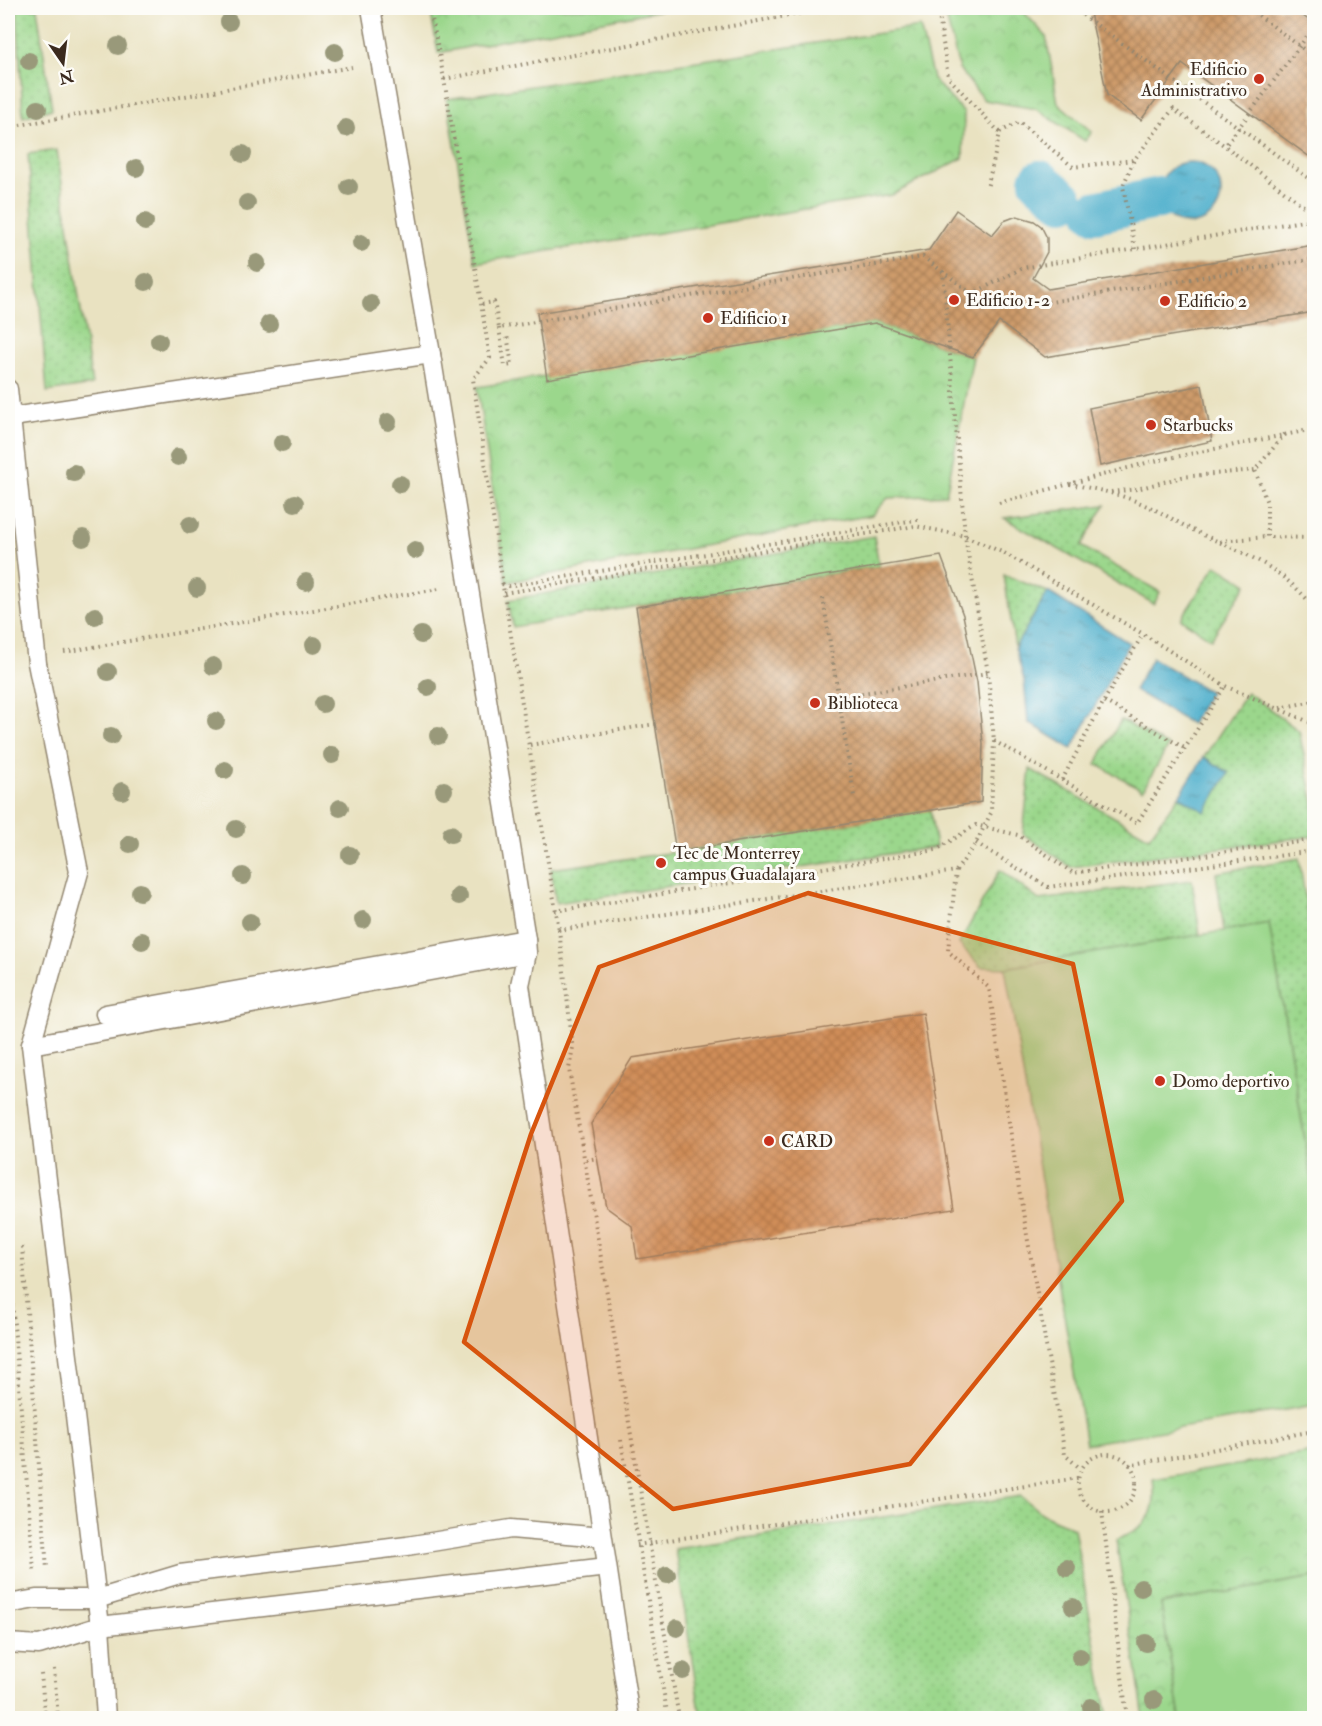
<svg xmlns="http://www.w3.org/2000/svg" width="1322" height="1726" font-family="'IM FELL Double Pica',serif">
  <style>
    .grass { fill: url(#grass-dots); stroke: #6b8055; stroke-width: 1.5 }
    .park { fill: url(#park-crowns); stroke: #6b8055; stroke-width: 1.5 }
    .pitch { fill: #9bd78c; stroke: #6b8055; stroke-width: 1.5 }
    .water { fill: url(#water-ripples); stroke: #446c75; stroke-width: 1.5 }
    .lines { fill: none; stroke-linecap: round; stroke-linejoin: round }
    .canal { stroke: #4dafcc; stroke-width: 42 }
    .building { fill: url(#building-cross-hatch) }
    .lane-casing { stroke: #928670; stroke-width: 21 }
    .path { stroke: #928670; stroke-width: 4; stroke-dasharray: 1.5 4.5; stroke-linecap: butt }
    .lane { stroke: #fff; stroke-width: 18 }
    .tree { fill: #99997a }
    .marked { fill: #d7540e; fill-opacity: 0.2; stroke: #d7540e; stroke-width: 4.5; stroke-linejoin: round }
    .poi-dot { fill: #c8321e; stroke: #fdfcf7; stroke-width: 2 }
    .labels { text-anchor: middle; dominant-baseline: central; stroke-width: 6; stroke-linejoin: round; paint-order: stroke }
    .poi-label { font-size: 18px; fill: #3b2a1e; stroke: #fdfcf7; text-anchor: start }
  </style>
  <defs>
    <pattern id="grass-dots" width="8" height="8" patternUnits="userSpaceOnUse" patternTransform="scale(1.5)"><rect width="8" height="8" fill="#9bd78c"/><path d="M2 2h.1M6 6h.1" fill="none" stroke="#86b978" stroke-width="1.8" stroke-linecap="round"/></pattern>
    <pattern id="park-crowns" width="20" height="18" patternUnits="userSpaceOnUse" patternTransform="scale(1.5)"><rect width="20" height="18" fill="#9bd78c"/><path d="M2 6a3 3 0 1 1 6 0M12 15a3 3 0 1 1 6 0" fill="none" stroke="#86b978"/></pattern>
    <pattern id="water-ripples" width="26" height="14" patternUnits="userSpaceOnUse" patternTransform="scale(1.5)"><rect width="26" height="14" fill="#4dafcc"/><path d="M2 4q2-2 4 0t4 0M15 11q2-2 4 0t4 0" fill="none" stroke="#418fa5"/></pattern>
    <pattern id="building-cross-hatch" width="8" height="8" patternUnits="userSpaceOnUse" patternTransform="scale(1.5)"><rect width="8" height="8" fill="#ce9b6b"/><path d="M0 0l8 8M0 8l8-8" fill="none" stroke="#a87f57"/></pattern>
  </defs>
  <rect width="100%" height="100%" fill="#fdfcf7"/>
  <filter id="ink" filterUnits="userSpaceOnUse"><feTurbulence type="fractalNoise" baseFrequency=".0167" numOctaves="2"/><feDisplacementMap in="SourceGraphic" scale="12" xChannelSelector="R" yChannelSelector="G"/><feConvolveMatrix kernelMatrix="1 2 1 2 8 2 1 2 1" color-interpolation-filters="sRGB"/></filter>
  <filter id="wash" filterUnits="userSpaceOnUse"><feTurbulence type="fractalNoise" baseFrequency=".008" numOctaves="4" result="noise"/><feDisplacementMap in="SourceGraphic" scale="24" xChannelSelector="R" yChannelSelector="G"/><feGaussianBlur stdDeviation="1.35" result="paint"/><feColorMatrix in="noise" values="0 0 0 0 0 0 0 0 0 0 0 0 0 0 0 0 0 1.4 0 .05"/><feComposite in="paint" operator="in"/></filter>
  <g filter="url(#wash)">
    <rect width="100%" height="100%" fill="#e9e2c1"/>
    <g class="grass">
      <path d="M 17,8 L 37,8 L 52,109 L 23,117 Z"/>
      <path d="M 57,150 L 92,385 L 47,392 L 28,154 Z"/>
      <path d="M 1105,505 L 1081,546 L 1160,592 L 1154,604 L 1004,518 Z"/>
      <path d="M 874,536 L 879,566 L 513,627 L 508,600 Z"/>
      <path d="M 1216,565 L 1247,584 L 1211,639 L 1181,619 Z"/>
      <path d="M 1004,575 L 1048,592 L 1015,647 Z"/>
      <path d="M 1247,692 L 1299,731 L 1314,804 L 1314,836 L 1071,867 L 1023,834 L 1030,769 L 1149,837 L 1179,796 L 1205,811 L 1229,773 L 1204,757 Z"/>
      <path d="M 1121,720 L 1168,746 L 1143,790 L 1096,764 Z"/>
      <path d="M 930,810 L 936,847 L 556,903 L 551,869 L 676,852 Z"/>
      <path d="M 1299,858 L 1314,954 L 1314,1195 L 1269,923 L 1224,931 L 1216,873 Z"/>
      <path d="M 1000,870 L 1039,900 L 1192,880 L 1200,935 L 1005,968 L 981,967 L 959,944 Z"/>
      <path d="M 1021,1496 L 1043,1514 L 1074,1528 L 1108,1718 L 701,1718 L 675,1549 Z"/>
    </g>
    <g class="park">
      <path d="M 430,8 L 671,8 L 438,53 Z"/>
      <path d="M 944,8 L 1020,8 L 1046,36 L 1058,103 L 1092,132 L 1085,141 L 1036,109 L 984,100 L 959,69 Z"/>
      <path d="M 920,27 L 933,79 L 964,113 L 963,158 L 892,195 L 475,263 L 447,99 Z"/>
      <path d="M 875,323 L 973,357 L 946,495 L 888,498 L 872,515 L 507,582 L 477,387 Z"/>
      <path d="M 1314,1452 L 1314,1577 L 1161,1604 L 1180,1718 L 1144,1718 L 1116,1540 C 1148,1526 1158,1515 1153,1479 Z"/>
    </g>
    <g class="pitch">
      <path d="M 1269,923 L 1314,1195 L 1314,1405 L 1086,1444 L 1005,968 Z"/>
      <path d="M 1314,1577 L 1314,1718 L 1180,1718 L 1161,1604 Z"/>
    </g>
    <g class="water">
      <circle cx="1190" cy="193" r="31"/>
      <path d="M 1048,592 L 1129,643 L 1072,749 L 1028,722 L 1024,680 L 1015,647 Z"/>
      <path d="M 1152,658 L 1210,692 L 1191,724 L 1134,690 Z"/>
      <path d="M 1204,757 L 1229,773 L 1205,812 L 1179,796 Z"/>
    </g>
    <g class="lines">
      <g class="canal">
        <path d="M 1040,181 L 1063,200"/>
        <path d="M 1095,212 L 1159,198"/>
      </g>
    </g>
    <g id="blocks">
      <g class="building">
        <path d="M 1089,8 L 1292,8 L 1314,24 L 1314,160 L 1182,64 L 1141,120 L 1107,95 Z"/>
        <path d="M 956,210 L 992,235 L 1004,221 L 1017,216 L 1034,221 L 1041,226 L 1047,238 L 1047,252 L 1033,278 L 1048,289 L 1314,245 L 1314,312 L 1045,357 L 999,322 L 973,357 L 875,323 L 547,379 L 537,313 L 929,250 Z"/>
        <path d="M 1202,385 L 1212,441 L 1100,466 L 1089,408 Z"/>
        <path d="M 941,556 L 963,615 L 977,682 L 983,744 L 981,802 L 676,852 L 636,607 Z"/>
        <path d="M 923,1013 L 954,1209 L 637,1259 L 632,1226 L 606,1207 L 591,1124 L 632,1058 Z"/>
      </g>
    </g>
  </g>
  <g filter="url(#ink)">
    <use href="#blocks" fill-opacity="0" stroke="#928670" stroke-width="1.5"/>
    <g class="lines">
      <defs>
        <g id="lane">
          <path d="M 371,8 L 431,354 L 526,939 L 527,953 L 520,985 L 630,1718"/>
          <path d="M 8,389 L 37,663 L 79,872 L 31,1045 L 100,1626 L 106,1718"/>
          <path d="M 12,417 L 431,354"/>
          <path d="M 105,1014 L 526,939"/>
          <path d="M 31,1045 L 527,953"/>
          <path d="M 8,1604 L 36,1599 L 97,1599 L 180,1574 L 407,1546 L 511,1529 L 602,1537"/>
          <path d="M 8,1643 L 39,1645 L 100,1626 L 607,1567"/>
        </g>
      </defs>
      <use href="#lane" class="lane-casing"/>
      <g class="path">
        <path d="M 430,8 L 444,79 L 490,358 L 473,379 L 504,593 L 559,930"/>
        <path d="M 938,8 L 948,77 L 1000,133 L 987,188"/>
        <path d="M 1073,8 L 1314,182"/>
        <path d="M 1249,8 L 1314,57"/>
        <path d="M 1314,27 L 1225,146 L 1314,214"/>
        <path d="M 444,79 L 829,8"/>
        <path d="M 8,127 L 352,67"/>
        <path d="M 1000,132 L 1019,122 L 1073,167 L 1134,160"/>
        <path d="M 1135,249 L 1123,186 L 1134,160 L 1173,109 L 1225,146"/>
        <path d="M 972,294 L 1023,268 L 1314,219"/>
        <path d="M 482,304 L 494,302 L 499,328 L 923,257 L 995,311 L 1314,259"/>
        <path d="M 499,328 L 505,366 L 512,365 L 507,335"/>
        <path d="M 1285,434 L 1255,470 L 1267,503 L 1267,537 L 1314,538"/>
        <path d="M 1070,484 C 1095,489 1121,494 1145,505 C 1164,513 1181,525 1199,533 C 1249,556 1277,564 1314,607"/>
        <path d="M 1111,492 L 1137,489 L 1182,477 L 1255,470"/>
        <path d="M 999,503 L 1150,462 L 1314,429"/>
        <path d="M 1220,541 L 1267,537"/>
        <path d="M 502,584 L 508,586 L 922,519"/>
        <path d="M 504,593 L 915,526 L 965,536 L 943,271"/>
        <path d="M 823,598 L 854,796"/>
        <path d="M 64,652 L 439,589"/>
        <path d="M 832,698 L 988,673"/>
        <path d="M 1104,701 L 1143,634"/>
        <path d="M 1280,708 L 1314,701"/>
        <path d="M 994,741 L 1137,823 L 1225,686"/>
        <path d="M 530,745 L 655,724"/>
        <path d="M 1062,780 L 1104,701 L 1186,749"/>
        <path d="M 976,843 L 1048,887 L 1314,851"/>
        <path d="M 956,871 L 948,951 L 989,988 L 1019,1189 L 1065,1455 L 1081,1469"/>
        <path d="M 555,911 L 936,850 L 976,825 L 1018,835 L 1073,873 L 1314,840"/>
        <path d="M 586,1160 L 597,1158"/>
        <path d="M 22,1247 L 47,1569"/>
        <path d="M 8,1251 L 34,1571"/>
        <path d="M 621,1440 L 668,1718"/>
        <circle cx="1107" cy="1483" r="29"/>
        <path d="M 1129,1465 L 1314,1431"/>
        <path d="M 1102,1511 L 1127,1718"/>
        <path d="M 637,1545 L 1078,1478"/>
        <path d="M 54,1669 L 58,1718"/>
        <path d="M 41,1674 L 45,1718"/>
        <path d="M 679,1718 L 569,1069 L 573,1047 L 559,930 L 956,871 L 976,843 L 991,813 L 994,741 L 988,673 L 965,536 L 1004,553 L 1143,634 L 1225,686 L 1314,724"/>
      </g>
      <use href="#lane" class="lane"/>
    </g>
    <g class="tree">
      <circle cx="229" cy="22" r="9"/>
      <circle cx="118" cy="46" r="9"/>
      <circle cx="335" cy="52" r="9"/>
      <circle cx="29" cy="61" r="9"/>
      <circle cx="38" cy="109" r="9"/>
      <circle cx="346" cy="128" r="9"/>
      <circle cx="243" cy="154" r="9"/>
      <circle cx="136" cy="168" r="9"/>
      <circle cx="349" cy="187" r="9"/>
      <circle cx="247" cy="203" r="9"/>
      <circle cx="145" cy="222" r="9"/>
      <circle cx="361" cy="243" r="9"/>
      <circle cx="257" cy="263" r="9"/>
      <circle cx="146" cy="282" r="9"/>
      <circle cx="371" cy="304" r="9"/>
      <circle cx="269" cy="324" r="9"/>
      <circle cx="159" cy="341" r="9"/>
      <circle cx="388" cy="422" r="9"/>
      <circle cx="282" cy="443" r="9"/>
      <circle cx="178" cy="457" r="9"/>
      <circle cx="74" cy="473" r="9"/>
      <circle cx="400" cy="484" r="9"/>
      <circle cx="295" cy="503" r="9"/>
      <circle cx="190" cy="525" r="9"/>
      <circle cx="83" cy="538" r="9"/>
      <circle cx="415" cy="550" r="9"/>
      <circle cx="306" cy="582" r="9"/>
      <circle cx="197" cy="588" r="9"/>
      <circle cx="95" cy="616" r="9"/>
      <circle cx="421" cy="635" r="9"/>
      <circle cx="314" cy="645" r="9"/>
      <circle cx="213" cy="666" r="9"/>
      <circle cx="108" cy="672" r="9"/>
      <circle cx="428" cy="687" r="9"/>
      <circle cx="323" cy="704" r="9"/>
      <circle cx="216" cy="721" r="9"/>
      <circle cx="111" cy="736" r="9"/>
      <circle cx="438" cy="736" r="9"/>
      <circle cx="332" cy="755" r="9"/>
      <circle cx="225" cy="770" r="9"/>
      <circle cx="444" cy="790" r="9"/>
      <circle cx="122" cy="791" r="9"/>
      <circle cx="340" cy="808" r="9"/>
      <circle cx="236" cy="829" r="9"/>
      <circle cx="451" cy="834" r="9"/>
      <circle cx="130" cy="844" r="9"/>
      <circle cx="350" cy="855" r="9"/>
      <circle cx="243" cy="876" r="9"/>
      <circle cx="140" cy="892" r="9"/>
      <circle cx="459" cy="896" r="9"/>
      <circle cx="363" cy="920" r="9"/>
      <circle cx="250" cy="922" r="9"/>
      <circle cx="142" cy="941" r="9"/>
      <circle cx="1067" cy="1568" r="9"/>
      <circle cx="667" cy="1575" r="9"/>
      <circle cx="1141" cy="1588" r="9"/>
      <circle cx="1073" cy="1607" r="9"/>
      <circle cx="677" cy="1628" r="9"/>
      <circle cx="1146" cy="1643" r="9"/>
      <circle cx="1080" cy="1657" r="9"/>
      <circle cx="683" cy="1671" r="9"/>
      <circle cx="1154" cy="1700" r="9"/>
      <circle cx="1091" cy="1707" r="9"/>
    </g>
  </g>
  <path class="marked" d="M 808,893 L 1073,964 L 1122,1201 L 910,1464 L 673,1509 L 464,1342 L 531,1134 L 599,967 Z"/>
  <g class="poi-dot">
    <circle cx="1259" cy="79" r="6"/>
    <circle cx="954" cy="300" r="6"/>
    <circle cx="1165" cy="301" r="6"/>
    <circle cx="708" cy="318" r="6"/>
    <circle cx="1151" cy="425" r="6"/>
    <circle cx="815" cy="703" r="6"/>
    <circle cx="661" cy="863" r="6"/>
    <circle cx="1160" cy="1081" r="6"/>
    <circle cx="769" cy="1141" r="6"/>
  </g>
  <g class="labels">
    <g class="poi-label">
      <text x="1247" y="69" text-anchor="end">Edificio<tspan x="1247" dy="21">Administrativo</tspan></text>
      <text x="966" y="300">Edificio 1-2</text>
      <text x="1177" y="301">Edificio 2</text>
      <text x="720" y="318">Edificio 1</text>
      <text x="1163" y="425">Starbucks</text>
      <text x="827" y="703">Biblioteca</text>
      <text x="673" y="853">Tec de Monterrey<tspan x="673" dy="21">campus Guadalajara</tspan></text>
      <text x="1172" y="1081">Domo deportivo</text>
      <text x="781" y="1141">CARD</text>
    </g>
  </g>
  <rect width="1322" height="1726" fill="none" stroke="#fdfcf7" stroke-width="30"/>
  <g transform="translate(63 63) rotate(166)" stroke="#fdfcf7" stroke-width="4.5" paint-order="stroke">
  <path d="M0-4.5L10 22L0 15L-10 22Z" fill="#3b2a1e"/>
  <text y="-9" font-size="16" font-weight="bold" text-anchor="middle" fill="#3b2a1e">N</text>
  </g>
</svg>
